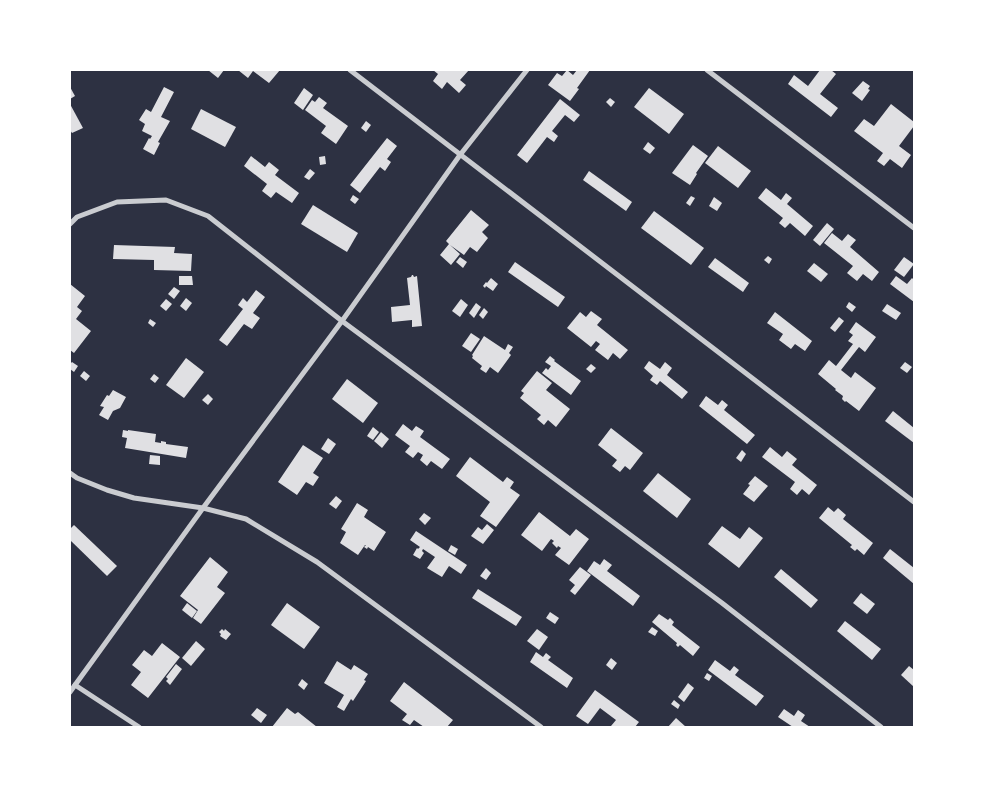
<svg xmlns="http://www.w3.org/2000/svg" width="984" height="797" font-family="'Golos Text',sans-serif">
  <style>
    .building { fill: #e0e0e3 }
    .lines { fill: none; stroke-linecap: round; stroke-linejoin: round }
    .minor { stroke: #caccd0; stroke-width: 5 }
  </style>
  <rect width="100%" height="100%" fill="#2d3142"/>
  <g class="building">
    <path d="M 208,70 L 224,70 L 218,78 Z"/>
    <path d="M 238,70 L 280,70 L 269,83 L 253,71 L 248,78 Z"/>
    <path d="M 433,70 L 469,70 L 460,80 L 466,85 L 459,93 L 447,82 L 442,89 L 433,81 L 438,74 Z"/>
    <path d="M 567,70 L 573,75 L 577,70 L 590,70 L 577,88 L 579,89 L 570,101 L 548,85 L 557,73 L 562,76 Z"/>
    <path d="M 820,70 L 831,70 L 836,74 L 820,94 L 838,108 L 831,117 L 788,84 L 794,75 L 808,86 Z"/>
    <path d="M 863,81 L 870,86 L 868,89 L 870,90 L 862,101 L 852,93 Z"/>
    <path d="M 70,87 L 75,96 L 70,99 Z"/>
    <path d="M 164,87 L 174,92 L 161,117 L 170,121 L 158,142 L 160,143 L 154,155 L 143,149 L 149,138 L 150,139 L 152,136 L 142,131 L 145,124 L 139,120 L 146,109 L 151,112 Z"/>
    <path d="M 304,88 L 313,95 L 303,110 L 294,103 Z"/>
    <path d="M 649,88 L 684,114 L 669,134 L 634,107 Z"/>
    <path d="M 319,97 L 327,103 L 323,108 L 348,126 L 336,144 L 321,133 L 326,126 L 305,110 L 312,100 L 315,102 Z"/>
    <path d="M 610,98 L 615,102 L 611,107 L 606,102 Z"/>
    <path d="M 560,99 L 580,115 L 574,122 L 565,115 L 552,131 L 558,136 L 554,142 L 547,137 L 527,163 L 517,155 Z"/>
    <path d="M 70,104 L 83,128 L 72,133 L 70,130 Z"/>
    <path d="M 891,104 L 914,122 L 914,126 L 899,146 L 911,155 L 902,168 L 890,159 L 884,166 L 877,161 L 883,153 L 854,131 L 864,119 L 874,126 Z"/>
    <path d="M 201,109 L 236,127 L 225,147 L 191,129 Z"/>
    <path d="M 366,121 L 371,125 L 366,132 L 361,128 Z"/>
    <path d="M 387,138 L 397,146 L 387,159 L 391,162 L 385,171 L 380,167 L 360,193 L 350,185 Z"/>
    <path d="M 648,142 L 655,148 L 650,154 L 643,149 Z"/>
    <path d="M 693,145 L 708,156 L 696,173 L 697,174 L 690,185 L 672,173 Z"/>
    <path d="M 718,146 L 751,171 L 738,188 L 705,163 Z"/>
    <path d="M 251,156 L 265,167 L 269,162 L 279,170 L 275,175 L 299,193 L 292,203 L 276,192 L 271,198 L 262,191 L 267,184 L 244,166 Z"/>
    <path d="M 325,156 L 326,164 L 320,165 L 319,157 Z"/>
    <path d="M 310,169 L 315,173 L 309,180 L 304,177 Z"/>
    <path d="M 589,171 L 632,202 L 626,211 L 583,180 Z"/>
    <path d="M 766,188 L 781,200 L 786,193 L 792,198 L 787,204 L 813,226 L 805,236 L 790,223 L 785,228 L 779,223 L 783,218 L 758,198 Z"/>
    <path d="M 353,195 L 359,199 L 355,204 L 350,200 Z"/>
    <path d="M 691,196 L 695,198 L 690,206 L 686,203 Z"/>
    <path d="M 714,197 L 722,203 L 717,211 L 709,206 Z"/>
    <path d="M 313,205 L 358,233 L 347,252 L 301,224 Z"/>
    <path d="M 471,210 L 489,225 L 482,232 L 488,238 L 477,252 L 470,247 L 464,255 L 450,245 L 460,254 L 451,265 L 440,255 L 449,244 L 446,241 Z"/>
    <path d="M 654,211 L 704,248 L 691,265 L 641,228 Z"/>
    <path d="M 827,223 L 834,229 L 820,246 L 813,240 Z"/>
    <path d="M 832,233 L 842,241 L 848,234 L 856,240 L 850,247 L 879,272 L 872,281 L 863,274 L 857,281 L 847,273 L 853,266 L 824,243 Z"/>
    <path d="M 114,245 L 175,247 L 174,253 L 192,254 L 191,271 L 154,270 L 154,260 L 113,259 Z"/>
    <path d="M 768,256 L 772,259 L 769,264 L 764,260 Z"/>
    <path d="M 460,257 L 467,262 L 463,268 L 456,262 Z"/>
    <path d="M 904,257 L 914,264 L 904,277 L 894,270 Z"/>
    <path d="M 715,258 L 749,283 L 743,292 L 708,267 Z"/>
    <path d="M 515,262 L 565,297 L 558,307 L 508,272 Z"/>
    <path d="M 814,263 L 828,274 L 821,282 L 807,271 Z"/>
    <path d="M 412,275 L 413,275 L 414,277 L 417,276 L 422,326 L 412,327 L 412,320 L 392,322 L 391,307 L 410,305 L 407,278 L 411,277 Z"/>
    <path d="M 179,276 L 192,276 L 193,285 L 179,285 Z"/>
    <path d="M 896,276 L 907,284 L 912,278 L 914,280 L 914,302 L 890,284 Z"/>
    <path d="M 491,278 L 498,284 L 493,291 L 486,286 L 485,288 L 483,286 L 486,282 L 487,283 Z"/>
    <path d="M 70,284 L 85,296 L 77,307 L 82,311 L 76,319 L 91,331 L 74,353 L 70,350 Z"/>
    <path d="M 174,287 L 180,291 L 174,299 L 168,294 Z"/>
    <path d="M 256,290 L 265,297 L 253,313 L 260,318 L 252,329 L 244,324 L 227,346 L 219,340 L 243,309 L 238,305 L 243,298 L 247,302 Z"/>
    <path d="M 186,298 L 192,303 L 186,311 L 180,306 Z"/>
    <path d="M 166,299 L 172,304 L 166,311 L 160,306 Z"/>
    <path d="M 461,299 L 468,305 L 460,317 L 452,311 Z"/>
    <path d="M 849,302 L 856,307 L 852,312 L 846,307 Z"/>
    <path d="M 476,303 L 481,307 L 474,318 L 469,313 Z"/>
    <path d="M 887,304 L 901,313 L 896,320 L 882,311 Z"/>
    <path d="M 484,308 L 488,312 L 483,319 L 479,315 Z"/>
    <path d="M 591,311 L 602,319 L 597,325 L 628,350 L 620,359 L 613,353 L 608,360 L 595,350 L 600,344 L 596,341 L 591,347 L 567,328 L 580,312 L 586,317 Z"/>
    <path d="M 775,312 L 812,341 L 805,351 L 795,344 L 791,349 L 779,340 L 783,334 L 767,323 Z"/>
    <path d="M 839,317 L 844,321 L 835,332 L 830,328 Z"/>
    <path d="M 150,319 L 156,323 L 153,327 L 148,323 Z"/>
    <path d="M 856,322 L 876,337 L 865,352 L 859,347 L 841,370 L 851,378 L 855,372 L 876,388 L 859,411 L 846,401 L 845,402 L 842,399 L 843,396 L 835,390 L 836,389 L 818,374 L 829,360 L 836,366 L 853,344 L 848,341 L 853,335 L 849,332 Z"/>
    <path d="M 471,333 L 480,339 L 471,352 L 462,346 Z"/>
    <path d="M 484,336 L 505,350 L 508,344 L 513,347 L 509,353 L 511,355 L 498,373 L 490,367 L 486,373 L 480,369 L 482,366 L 472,358 L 473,356 L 472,355 Z"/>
    <path d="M 550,356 L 555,360 L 554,361 L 581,381 L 571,395 L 542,373 L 546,368 L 548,370 L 551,366 L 545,362 Z"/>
    <path d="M 186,358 L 204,372 L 184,398 L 166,385 Z"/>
    <path d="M 649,361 L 660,369 L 665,362 L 672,368 L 667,375 L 688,392 L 682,399 L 660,381 L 657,385 L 650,380 L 653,376 L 644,368 Z"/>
    <path d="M 72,362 L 78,366 L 74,372 L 70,369 L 70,364 Z"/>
    <path d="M 905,362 L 912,367 L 907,373 L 900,368 Z"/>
    <path d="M 591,364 L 596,368 L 591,373 L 586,369 Z"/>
    <path d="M 84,371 L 90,376 L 86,381 L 80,376 Z"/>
    <path d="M 537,371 L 552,383 L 546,390 L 570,409 L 556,427 L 548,420 L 544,425 L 537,419 L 541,415 L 520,398 L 524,393 L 521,391 Z"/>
    <path d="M 154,374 L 159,378 L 155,383 L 150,379 Z"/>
    <path d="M 347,379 L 378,403 L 363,423 L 332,399 Z"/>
    <path d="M 113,390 L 126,397 L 120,408 L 113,411 L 108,420 L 99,415 L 104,407 L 100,406 L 107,395 L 109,396 Z"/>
    <path d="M 208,394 L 213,399 L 208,405 L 202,400 Z"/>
    <path d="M 706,396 L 718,405 L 722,400 L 728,405 L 724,410 L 755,435 L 747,444 L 699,406 Z"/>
    <path d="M 893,411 L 914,428 L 914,443 L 885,421 Z"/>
    <path d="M 403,424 L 412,431 L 416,426 L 424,431 L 420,437 L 450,459 L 442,469 L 431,461 L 427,466 L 420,460 L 423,455 L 418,452 L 413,458 L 405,452 L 410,446 L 395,435 Z"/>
    <path d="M 373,427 L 379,432 L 373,440 L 367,436 Z"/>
    <path d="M 611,428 L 643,453 L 630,470 L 625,466 L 620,472 L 612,466 L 617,460 L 598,445 Z"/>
    <path d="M 123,430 L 128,431 L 128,430 L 156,434 L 155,442 L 161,443 L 161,441 L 166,442 L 166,444 L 188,447 L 186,458 L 125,448 L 127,438 L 122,437 Z"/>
    <path d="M 381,432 L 389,439 L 382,448 L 374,441 Z"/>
    <path d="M 328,438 L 336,444 L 329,454 L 321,449 Z"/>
    <path d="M 303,445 L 323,458 L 313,473 L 319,477 L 313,486 L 306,482 L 297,495 L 278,482 Z"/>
    <path d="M 770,447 L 782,457 L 787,451 L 797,459 L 792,465 L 817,485 L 809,495 L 802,489 L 797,495 L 790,489 L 795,482 L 762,457 Z"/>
    <path d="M 742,450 L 746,454 L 741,462 L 736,458 Z"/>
    <path d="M 150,455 L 160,456 L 160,465 L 149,464 Z"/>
    <path d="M 470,457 L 503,482 L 507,477 L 514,482 L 510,488 L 520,495 L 496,527 L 480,516 L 490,502 L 456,476 Z"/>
    <path d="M 658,473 L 691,499 L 677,518 L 643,491 Z"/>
    <path d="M 755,476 L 768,486 L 754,502 L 743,494 L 750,485 L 748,484 Z"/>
    <path d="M 336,496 L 342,501 L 336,509 L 329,504 Z"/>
    <path d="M 357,503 L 368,510 L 364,517 L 386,532 L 374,551 L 368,547 L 367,549 L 364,547 L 366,545 L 365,545 L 358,555 L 340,543 L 346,532 L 341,529 Z"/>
    <path d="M 828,507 L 834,512 L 838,508 L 846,515 L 843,519 L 873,543 L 864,555 L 857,549 L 855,551 L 850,547 L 852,545 L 819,518 Z"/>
    <path d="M 539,512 L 570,536 L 576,529 L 589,539 L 569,565 L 555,555 L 561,548 L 558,546 L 557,548 L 552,543 L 554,541 L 551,539 L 542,551 L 521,535 Z"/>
    <path d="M 424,513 L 431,518 L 425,525 L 419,519 Z"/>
    <path d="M 487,524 L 494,530 L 483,544 L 471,536 L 478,527 L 482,530 Z"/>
    <path d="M 74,525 L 117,566 L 107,576 L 70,540 L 70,529 Z"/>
    <path d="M 722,526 L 740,539 L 749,527 L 763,538 L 739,568 L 708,544 Z"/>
    <path d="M 416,531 L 467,565 L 461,574 L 449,566 L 442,577 L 427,568 L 435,557 L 423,549 L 422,551 L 424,553 L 420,559 L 413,555 L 417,548 L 418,549 L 420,547 L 410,540 Z"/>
    <path d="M 451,545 L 458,549 L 455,555 L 448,551 Z"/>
    <path d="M 890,549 L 914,568 L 914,584 L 883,558 Z"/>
    <path d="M 210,557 L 228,572 L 217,587 L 225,593 L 201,624 L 193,618 L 198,610 L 180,596 Z"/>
    <path d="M 604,559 L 612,565 L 607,571 L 640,596 L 633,606 L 587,571 L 594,561 L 600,565 Z"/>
    <path d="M 580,567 L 591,575 L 575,595 L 570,591 L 575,585 L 569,580 Z"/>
    <path d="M 486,568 L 491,573 L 486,580 L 480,576 Z"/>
    <path d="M 781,569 L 818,600 L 811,608 L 774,577 Z"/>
    <path d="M 478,589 L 522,617 L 516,626 L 472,598 Z"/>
    <path d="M 861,593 L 875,604 L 867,614 L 853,603 Z"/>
    <path d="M 187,603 L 197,611 L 192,618 L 182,610 Z"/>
    <path d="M 287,603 L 320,627 L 304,649 L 271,625 Z"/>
    <path d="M 550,612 L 559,618 L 555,624 L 546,618 Z"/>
    <path d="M 659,614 L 668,620 L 670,618 L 674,622 L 672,625 L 700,647 L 693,656 L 680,645 L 678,647 L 676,645 L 677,643 L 652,622 Z"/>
    <path d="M 845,621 L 881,649 L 872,660 L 837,631 Z"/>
    <path d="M 652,627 L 658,631 L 655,636 L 648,632 Z"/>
    <path d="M 222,629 L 224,631 L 225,629 L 231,634 L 226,640 L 220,636 L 221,634 L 219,632 Z"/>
    <path d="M 537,629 L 548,637 L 539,650 L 527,641 Z"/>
    <path d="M 196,641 L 205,649 L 191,666 L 182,658 Z"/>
    <path d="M 162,643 L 180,657 L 148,698 L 131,685 L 141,672 L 132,665 L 144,650 L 152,656 Z"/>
    <path d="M 536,652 L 543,657 L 546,653 L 551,657 L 548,660 L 573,678 L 567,688 L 530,662 Z"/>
    <path d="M 611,658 L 617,663 L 612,670 L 606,665 Z"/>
    <path d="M 715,660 L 730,671 L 734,666 L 739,670 L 735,675 L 764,696 L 756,706 L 708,670 Z"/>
    <path d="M 337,661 L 351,670 L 354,665 L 368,674 L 364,680 L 366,681 L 353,701 L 351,699 L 344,711 L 337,707 L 344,695 L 324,683 Z"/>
    <path d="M 176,664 L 182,669 L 170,685 L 166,681 L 168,679 L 166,677 Z"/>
    <path d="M 909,666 L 914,670 L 914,687 L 901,675 Z"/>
    <path d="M 707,673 L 712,676 L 709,681 L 704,678 Z"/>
    <path d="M 302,679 L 308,684 L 304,690 L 298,685 Z"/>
    <path d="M 404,682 L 453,720 L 447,727 L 424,727 L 414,720 L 410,725 L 402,720 L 407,714 L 390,701 Z"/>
    <path d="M 688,683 L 694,688 L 684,702 L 678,697 Z"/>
    <path d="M 595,690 L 639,722 L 635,727 L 613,727 L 611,726 L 616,720 L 600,708 L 588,724 L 576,716 Z"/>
    <path d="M 674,700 L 680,705 L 678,709 L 671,704 Z"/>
    <path d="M 257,708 L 267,715 L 261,723 L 251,715 Z"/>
    <path d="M 287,708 L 295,714 L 298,712 L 317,727 L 293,727 L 292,726 L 291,727 L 272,727 Z"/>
    <path d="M 784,709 L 794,716 L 798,710 L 805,715 L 801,721 L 810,727 L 793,727 L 778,717 Z"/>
    <path d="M 676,718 L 686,727 L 668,727 Z"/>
  </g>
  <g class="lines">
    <g class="minor">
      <path d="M 350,70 L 914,502"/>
      <path d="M 707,70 L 914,228"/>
      <path d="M 70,224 L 77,217 L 117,202 L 166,200 L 208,216 L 342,321 L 722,603 L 881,727"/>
      <path d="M 70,473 L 77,478 L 107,490 L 134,498 L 203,508 L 246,519 L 317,562 L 541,727"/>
      <path d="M 75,685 L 139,727"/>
      <path d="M 70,692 L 203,508 L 342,321 L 460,155 L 527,70"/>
    </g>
  </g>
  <rect width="984" height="797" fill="none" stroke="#ffffff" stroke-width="142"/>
</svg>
